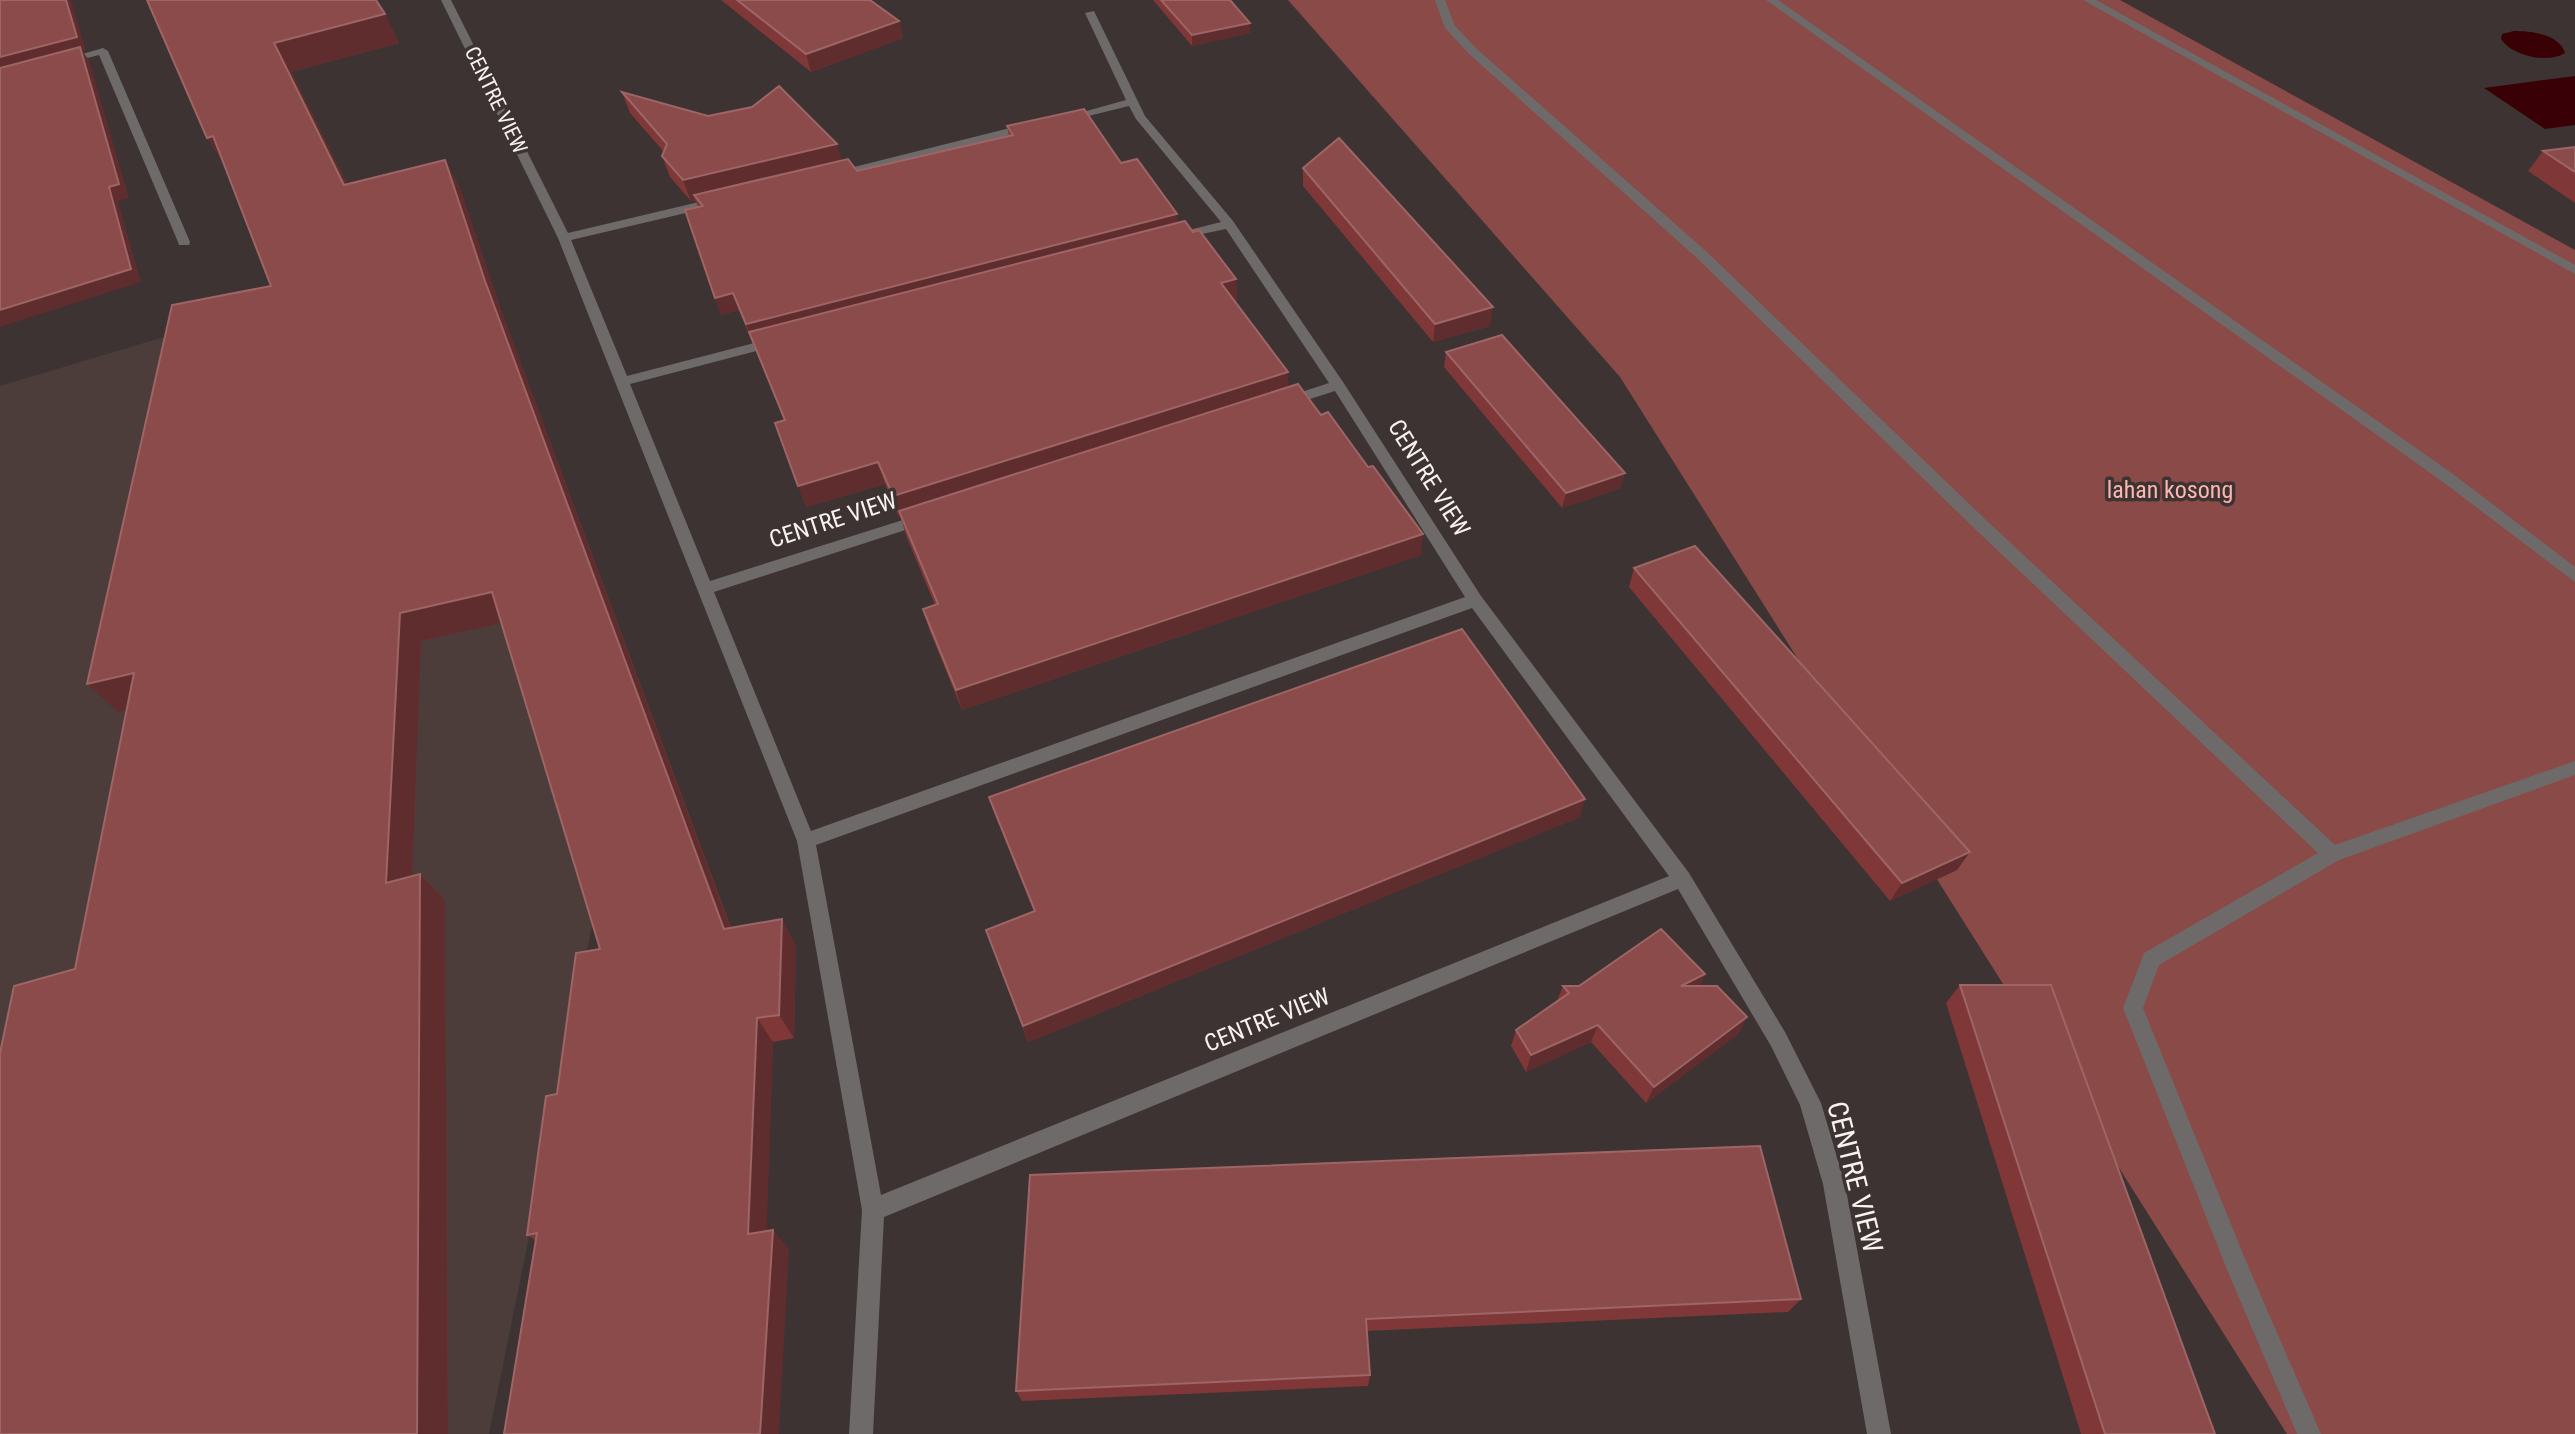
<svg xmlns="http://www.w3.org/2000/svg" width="2575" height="1434" font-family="'Roboto Condensed',sans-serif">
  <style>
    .built { fill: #4c3d3b }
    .green { fill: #8a4a47 }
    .water { fill: #390105 }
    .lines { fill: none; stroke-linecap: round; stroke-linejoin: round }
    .minor { fill: #6f6a6a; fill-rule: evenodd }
    .wall { fill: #7f3737 }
    .shaded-wall { fill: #5f2d2d }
    .building { fill: #8c4b4b; stroke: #9d6565; stroke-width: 2 }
    .labels { text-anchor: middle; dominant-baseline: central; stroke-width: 7; stroke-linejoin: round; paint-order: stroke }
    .far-street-label { font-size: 21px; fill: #f8f2f1; stroke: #3d3332 }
    .street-label { font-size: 24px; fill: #f8f2f1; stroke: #3d3332 }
    .park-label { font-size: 24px; fill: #fdb6b1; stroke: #3d3332 }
    .near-street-label { font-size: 28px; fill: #f8f2f1; stroke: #3d3332 }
  </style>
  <rect width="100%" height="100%" fill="#3d3332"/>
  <path class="built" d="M 422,260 L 594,916 L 489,1434 L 0,1434 L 0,386 Z"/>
  <path class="green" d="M 1288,0 L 2120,0 L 2575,250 L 2575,1434 L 2287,1434 L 1620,377 Z"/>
  <g class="water">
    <path d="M 2514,31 C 2531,31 2559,34 2565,53 C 2548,64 2512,56 2501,39 L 2502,34 Z"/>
    <path d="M 2575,76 L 2575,125 L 2545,129 L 2484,88 Z"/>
  </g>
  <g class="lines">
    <g class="minor">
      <path d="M 441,0 L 451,0 L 568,233 L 720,197 L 726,201 L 724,204 L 571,240 L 627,376 L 778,337 L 785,341 L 783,344 L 630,384 L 710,581 L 925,513 L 933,518 L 930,522 L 714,592 L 811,831 L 1465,597 L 1335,391 L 1285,407 L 1280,405 L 1278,402 L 1280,399 L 1329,383 L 1226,229 L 1173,240 L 1173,234 L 1221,222 L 1136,119 L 1129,106 L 1064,122 L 1058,119 L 1126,100 L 1085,13 L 1094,11 L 1145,116 L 1233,221 L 1343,382 L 1481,596 L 1689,873 L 1785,1032 L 1821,1103 L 1845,1184 L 1891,1434 L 1867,1434 L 1823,1184 L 1800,1105 L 1771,1046 L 1678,889 L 884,1217 L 873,1434 L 849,1434 L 862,1210 L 797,841 L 558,238 ZM 1472,608 L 1669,876 L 881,1195 L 816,845 Z"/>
      <path d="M 1435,0 L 1445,0 L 1455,26 L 1477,49 L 1708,253 L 1986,520 L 2335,845 L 2575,761 L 2575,775 L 2339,860 L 2159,965 L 2143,1008 L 2248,1266 L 2321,1434 L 2297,1434 L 2228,1272 L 2123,1008 L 2144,953 L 2318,853 L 1974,528 L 1698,259 L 1469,54 L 1445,28 Z"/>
      <path d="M 1766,0 L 1778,0 L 2453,474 L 2575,567 L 2575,582 L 2443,482 Z"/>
      <path d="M 2083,0 L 2096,0 L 2575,265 L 2575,274 Z"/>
      <path d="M 103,48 L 108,51 L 190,242 L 189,245 L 179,245 L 178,242 L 99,55 L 64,64 L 58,61 Z"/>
      <path d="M 1030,123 L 1034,125 L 1034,129 L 832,178 L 826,174 Z"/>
    </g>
  </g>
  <g class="wall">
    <path d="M 147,0 L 385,14 L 399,43 L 291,72 L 347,184 L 445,160 L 460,189 L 501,310 L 731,928 L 796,945 L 794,1038 L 773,1042 L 766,1231 L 789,1249 L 535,1240 L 527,1235 L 557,1094 L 600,949 L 501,623 L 421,641 L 412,876 L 420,874 L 445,900 L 448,1434 L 0,1434 L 75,969 L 126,710 L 118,712 L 271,286 L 222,160 L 207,138 Z"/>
    <path d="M 721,0 L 870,0 L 899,21 L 903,38 L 811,72 Z"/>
    <path d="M 1153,0 L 1230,0 L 1250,33 L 1192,46 Z"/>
    <path d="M 622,92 L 708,116 L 837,144 L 841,160 L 857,171 L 1009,136 L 1007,126 L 1121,163 L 1177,214 L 1177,223 L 1193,232 L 1236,279 L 1237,300 L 1234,301 L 1288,387 L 1421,555 L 962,710 L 929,629 L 923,609 L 935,605 L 905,533 L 901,517 L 899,518 L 885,484 L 806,507 L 775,423 L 784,420 L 739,310 L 721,315 L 715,298 L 698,207 L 695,200 L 691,201 L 670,177 L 662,156 L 664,152 L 630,113 Z"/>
    <path d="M 2575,147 L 2575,203 L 2528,171 L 2543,151 Z"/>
    <path d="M 1303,168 L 1490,326 L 1433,342 L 1303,186 Z"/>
    <path d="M 1446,352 L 1621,488 L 1562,508 L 1444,367 Z"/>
    <path d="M 1634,568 L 1957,870 L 1890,901 L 1629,587 Z"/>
    <path d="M 989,797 L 1580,817 L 1028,1042 L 986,930 L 1034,912 L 995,815 Z"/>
    <path d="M 1705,974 L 1700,986 L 1747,1017 L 1738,1034 L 1646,1103 L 1591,1042 L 1526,1072 L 1511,1046 L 1516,1030 L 1557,1001 L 1563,986 L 1579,986 Z"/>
    <path d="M 1960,985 L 2215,1434 L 2081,1434 L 1946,1003 Z"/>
    <path d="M 1030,1175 L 1801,1299 L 1788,1312 L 1366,1331 L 1370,1375 L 1368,1386 L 1022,1401 L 1016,1391 Z"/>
  </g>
  <g class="shaded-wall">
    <path d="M 66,0 L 71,0 L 86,50 L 82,51 L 89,60 L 129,198 L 118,201 L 141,282 L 0,327 L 0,57 Z"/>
    <path d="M 385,14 L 399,43 L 291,72 L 362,214 L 344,185 L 274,43 Z"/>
    <path d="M 899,21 L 903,38 L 811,72 L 806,54 Z"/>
    <path d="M 1250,23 L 1250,33 L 1192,46 L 1192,35 Z"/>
    <path d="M 213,136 L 226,167 L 207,138 Z"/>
    <path d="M 837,144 L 843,165 L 694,195 L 695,200 L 691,201 L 683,180 Z"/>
    <path d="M 445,160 L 460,189 L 501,310 L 740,954 L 724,929 L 485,281 Z"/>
    <path d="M 1177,214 L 1178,230 L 752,341 L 746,324 Z"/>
    <path d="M 1236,279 L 1237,300 L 1222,305 L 1221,283 Z"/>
    <path d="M 733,293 L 739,310 L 721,315 L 715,298 Z"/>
    <path d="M 1493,307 L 1490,326 L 1433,342 L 1435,324 Z"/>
    <path d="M 1288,372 L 1288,393 L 899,511 L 901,517 L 899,518 L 893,496 Z"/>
    <path d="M 878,462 L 885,484 L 806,507 L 798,486 Z"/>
    <path d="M 1625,473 L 1621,488 L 1562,508 L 1566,493 Z"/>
    <path d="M 1423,534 L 1421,555 L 962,710 L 956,690 Z"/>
    <path d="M 492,592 L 511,621 L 421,641 L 411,909 L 386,883 L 400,613 Z"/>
    <path d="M 134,673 L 163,702 L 118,712 L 87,684 Z"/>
    <path d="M 1585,799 L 1580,817 L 1028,1042 L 1023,1026 Z"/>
    <path d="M 1970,852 L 1957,870 L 1890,901 L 1902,883 Z"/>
    <path d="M 420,874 L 445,900 L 448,1434 L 417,1434 Z"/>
    <path d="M 782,919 L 796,945 L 794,1038 L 779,1015 Z"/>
    <path d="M 1705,974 L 1697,992 L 1681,986 Z"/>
    <path d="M 1747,1017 L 1738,1034 L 1646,1103 L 1654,1087 Z"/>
    <path d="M 757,1018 L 773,1042 L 766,1252 L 748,1234 Z"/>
    <path d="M 1598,1025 L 1591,1042 L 1526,1072 L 1531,1055 Z"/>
    <path d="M 773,1230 L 789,1249 L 779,1434 L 760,1434 Z"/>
  </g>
  <g class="building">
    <path d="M 0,0 L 66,0 L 77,37 L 0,57 Z"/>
    <path d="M 147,0 L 376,0 L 385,14 L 274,43 L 344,185 L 445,160 L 485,281 L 724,929 L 782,919 L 779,1015 L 757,1018 L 748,1234 L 773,1230 L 760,1434 L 504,1434 L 537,1233 L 527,1235 L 546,1096 L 557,1094 L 576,953 L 600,949 L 492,592 L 400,613 L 386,883 L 420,874 L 417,1434 L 0,1434 L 0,1053 L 14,986 L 75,969 L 134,673 L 87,684 L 172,305 L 271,286 L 213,136 L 207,138 Z"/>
    <path d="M 737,0 L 870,0 L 899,21 L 806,54 Z"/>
    <path d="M 1161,0 L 1230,0 L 1250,23 L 1192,35 Z"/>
    <path d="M 80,47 L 119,184 L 109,187 L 131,269 L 0,310 L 0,68 Z"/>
    <path d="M 779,86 L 837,144 L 683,180 L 662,156 L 667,144 L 622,92 L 708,116 L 752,107 Z"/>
    <path d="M 1084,109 L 1121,163 L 1137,159 L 1177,214 L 746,324 L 733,293 L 715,298 L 685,210 L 703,206 L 694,195 L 848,159 L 857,171 L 1013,135 L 1007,126 Z"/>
    <path d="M 1339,138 L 1493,307 L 1435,324 L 1303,168 Z"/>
    <path d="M 2575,147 L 2575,172 L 2543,151 Z"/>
    <path d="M 1185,221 L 1193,232 L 1199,230 L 1236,279 L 1221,283 L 1288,372 L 893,496 L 878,462 L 798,486 L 775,423 L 785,420 L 749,332 Z"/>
    <path d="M 1502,335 L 1625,473 L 1566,493 L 1446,352 Z"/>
    <path d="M 1298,384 L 1321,415 L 1328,412 L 1368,467 L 1373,466 L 1423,534 L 956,690 L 923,609 L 938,604 L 899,511 Z"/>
    <path d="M 1695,546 L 1970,852 L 1902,883 L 1634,568 Z"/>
    <path d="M 1462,629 L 1585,799 L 1023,1026 L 986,930 L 1035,911 L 989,797 Z"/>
    <path d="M 1661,929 L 1705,974 L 1681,986 L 1717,986 L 1747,1017 L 1654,1087 L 1598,1025 L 1531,1055 L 1516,1030 L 1569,993 L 1563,986 L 1579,986 Z"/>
    <path d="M 1960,985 L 2051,985 L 2215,1434 L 2105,1434 Z"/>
    <path d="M 1760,1146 L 1801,1299 L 1366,1319 L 1370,1375 L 1016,1391 L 1030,1175 Z"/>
  </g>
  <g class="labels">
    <g class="far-street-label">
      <text transform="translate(496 100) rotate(64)">CENTRE VIEW</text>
    </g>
    <g class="street-label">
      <text transform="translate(1429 478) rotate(58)">CENTRE VIEW</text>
      <text transform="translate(833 520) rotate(-18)">CENTRE VIEW</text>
      <text transform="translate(1267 1020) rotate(-22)">CENTRE VIEW</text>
    </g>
    <g class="park-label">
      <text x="2170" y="490">lahan kosong</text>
    </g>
    <g class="near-street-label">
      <text transform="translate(1855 1177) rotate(76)">CENTRE VIEW</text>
    </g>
  </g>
</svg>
